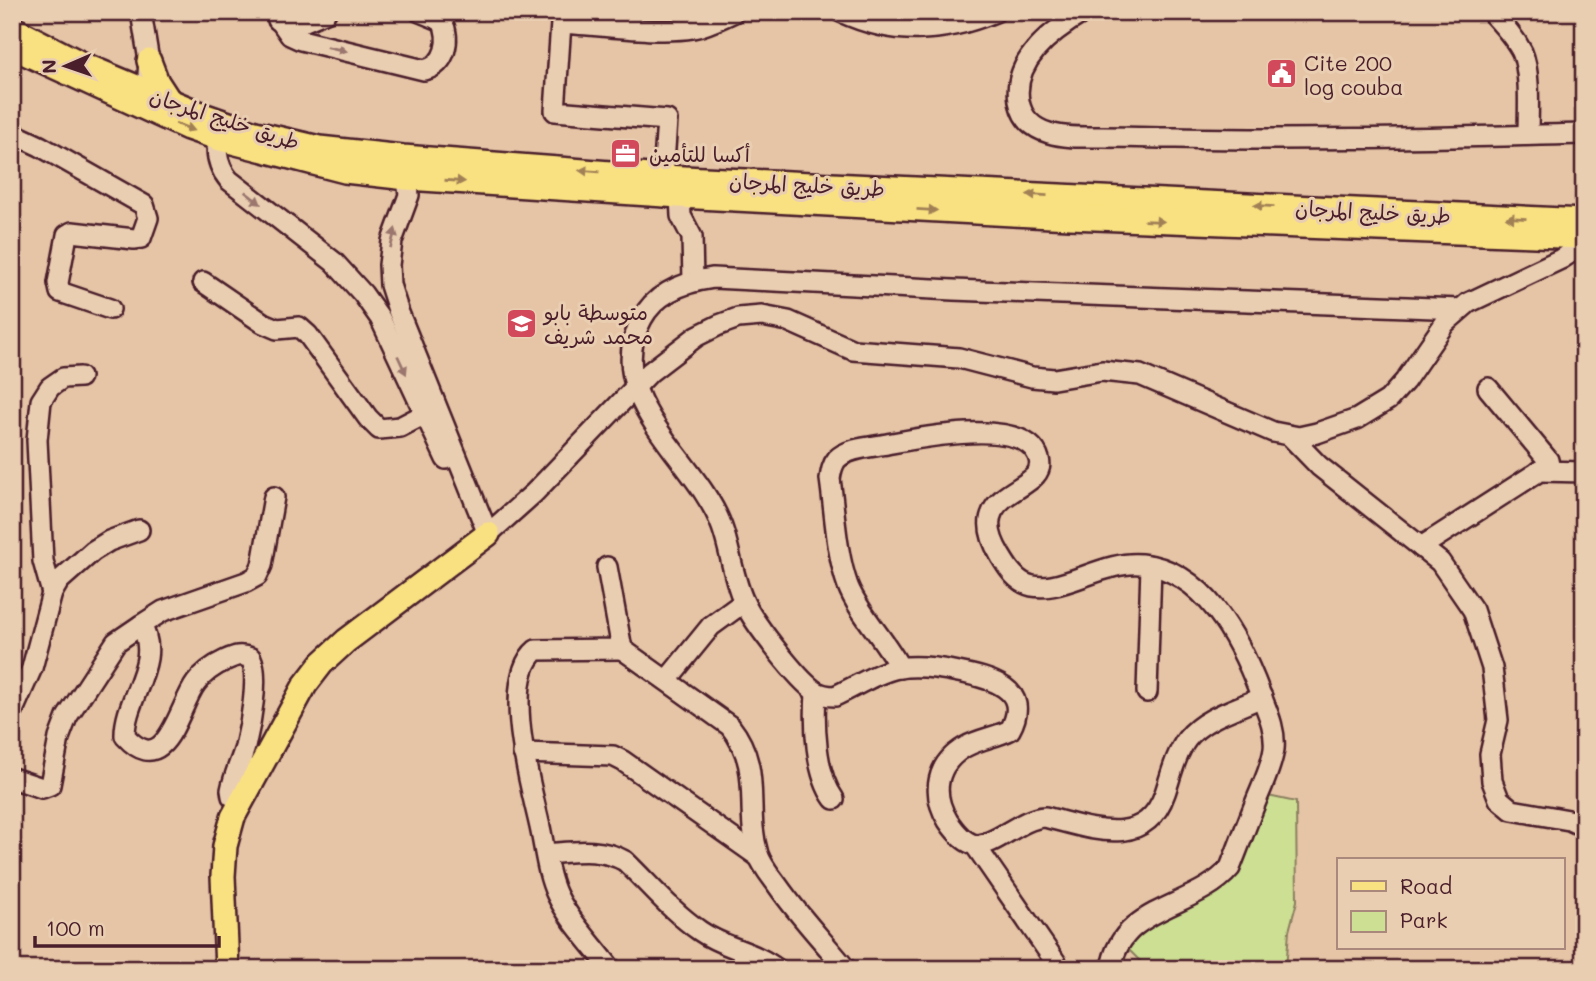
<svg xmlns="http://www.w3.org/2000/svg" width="1596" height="981" font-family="Mali,'Playpen Sans Arabic',sans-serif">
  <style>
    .green { fill: #ccdf93; stroke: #8b7f5f; stroke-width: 2 }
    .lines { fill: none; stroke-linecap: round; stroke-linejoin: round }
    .minor-casing { stroke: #4a1f2b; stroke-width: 24 }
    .major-casing { stroke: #4a1f2b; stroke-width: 28 }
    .minor { stroke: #eaceb1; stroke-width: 19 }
    .major { stroke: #f9e181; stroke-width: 23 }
    .oneway { fill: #9a766e }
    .oneway2 { fill: #a28056 }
    .labels { text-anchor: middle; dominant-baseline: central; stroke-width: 6; stroke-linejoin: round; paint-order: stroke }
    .poi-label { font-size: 21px; fill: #4a1f2b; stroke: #eaceb1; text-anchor: start }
    .street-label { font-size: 21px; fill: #4a1f2b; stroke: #eaceb1 }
  </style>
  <rect width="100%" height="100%" fill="#e5c5a6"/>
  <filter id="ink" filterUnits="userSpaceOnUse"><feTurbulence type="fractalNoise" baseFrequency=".0143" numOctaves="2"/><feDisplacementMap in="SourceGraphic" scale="14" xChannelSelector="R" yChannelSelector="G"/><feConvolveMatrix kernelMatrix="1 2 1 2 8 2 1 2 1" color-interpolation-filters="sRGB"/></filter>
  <g filter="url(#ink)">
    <path class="green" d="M 1268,796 L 1296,802 L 1297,901 L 1289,931 L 1286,969 L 1148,969 L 1126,947 L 1158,918 L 1203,899 L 1224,887 L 1235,876 Z"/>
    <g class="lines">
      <defs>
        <g id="minor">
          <path d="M 141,12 L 149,61 L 148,74"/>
          <path d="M 274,12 L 290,35 L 301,40 L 424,70 C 446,66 451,39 442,21 L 420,12"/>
          <path d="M 841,12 C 893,36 942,34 995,12"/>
          <path d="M 1084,12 C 1053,30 1012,60 1019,101 C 1022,118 1032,128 1049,133 C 1065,138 1085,137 1102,137 C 1126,137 1151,138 1176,138 C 1312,141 1448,137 1584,134"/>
          <path d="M 1491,12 C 1502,24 1514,36 1522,52 C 1531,73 1528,112 1528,135"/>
          <path d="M 278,20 L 298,24 L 326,12"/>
          <path d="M 223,125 C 214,145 215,163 229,180 L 334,262 L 363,294 L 380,318 L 446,459"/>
          <path d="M 12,133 L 40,146 L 144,205 L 148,218 L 141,238 L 134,239 L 72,232 L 67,235 L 58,283 L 60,292 L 110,309"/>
          <path d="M 405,165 L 409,195 L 392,241 L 389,265 L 390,285 L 399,313 L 488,534 L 534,493 L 650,372 L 697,336 L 719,325 L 738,318 L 762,316 L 788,321 L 853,350 L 959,358 L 1032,377 L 1054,379 L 1102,371 L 1140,375 L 1273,432 L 1299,437 L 1317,433 L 1357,419 L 1388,400 L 1405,381 L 1445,323 L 1468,303 L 1561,259 L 1584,244"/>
          <path d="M 663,177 L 667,120 L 555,111 L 561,23 C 599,25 658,34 693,28 C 708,25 721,18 734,12"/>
          <path d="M 680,196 L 681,216 L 692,237 L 693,281"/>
          <path d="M 203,282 L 263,323 L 277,329 L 299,327 L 308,335 L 368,418 L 379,429 L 400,427 L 425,414"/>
          <path d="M 1290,436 L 1319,466 L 1440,562 L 1473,610 L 1492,668 L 1498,720 L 1490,754 L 1492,781 L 1499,799 L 1512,810 L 1569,820 L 1584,827"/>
          <path d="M 1539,471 L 1584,472"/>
          <path d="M 1421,547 L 1549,465 L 1548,460 L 1488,388"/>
          <path d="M 607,567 L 622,649 L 536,650 C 500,680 531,786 540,827 C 545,849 547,874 557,895 C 570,922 593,945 611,969"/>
          <path d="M 52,593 L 43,561 L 37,440 L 41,401 L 50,387 L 63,378 L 80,377"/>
          <path d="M 141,625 L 163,611 L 246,582 L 257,576 L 262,565 L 274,497"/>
          <path d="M 622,649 L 730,726 C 764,769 744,808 758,854 C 762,866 771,876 778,886 C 799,916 823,941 846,969"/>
          <path d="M 900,668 C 885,639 859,614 848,586 C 836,553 835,513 830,479 C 831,472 832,465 837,459 C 848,448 872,447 887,444 C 919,438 1027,415 1039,459 C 1049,493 960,488 1000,555 C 1006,565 1013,577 1024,583 C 1055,599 1101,560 1141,564 C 1205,570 1240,640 1260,693 C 1267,711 1276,729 1274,749 C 1272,764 1265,780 1259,794 C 1249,818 1240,843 1230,868 C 1195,909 1120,905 1111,969"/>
          <path d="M 667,680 L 711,626 L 744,602"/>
          <path d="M 816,692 C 814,724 815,773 834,799"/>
          <path d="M 1147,692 L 1151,566"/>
          <path d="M 1262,697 C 1239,708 1204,717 1187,739 C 1176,754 1171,775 1165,793 C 1145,851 1090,828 1045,817 C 1020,818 996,846 976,845 C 964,843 954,830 948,821 C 931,793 936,764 965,747 C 979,739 996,737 1010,730 C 1033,688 989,678 958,672 C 939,668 918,665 899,668 C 877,672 855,687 835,696 C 827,696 821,695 815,691 C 798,680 754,623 745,604 C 733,580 731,552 722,527 C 699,461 598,398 642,319 C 656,292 685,282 713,278 L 953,290 L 1460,309"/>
          <path d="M 12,713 L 32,668 L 52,593 L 59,581 L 93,551 L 109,541 L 139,530"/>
          <path d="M 523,753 L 613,756 L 623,761 L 759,857"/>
          <path d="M 12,778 L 42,788 L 50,785 L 59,738 L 67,717 L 116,642 L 141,625 C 163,662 124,698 125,736 C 166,781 178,707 196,683 C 204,672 213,666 226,660 C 235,656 240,654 251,658 C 260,676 250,727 245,747 C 241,761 234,775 231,790 L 232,796 L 241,801"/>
          <path d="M 975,845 L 1059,967"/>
          <path d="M 546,854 C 574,852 600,847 625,861 C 649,884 672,912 700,931 C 724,948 754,951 777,969"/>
        </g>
        <g id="major">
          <path d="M 12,28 L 84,65 L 206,116 L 255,133 L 319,148 L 403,157 L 663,177 L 1584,221"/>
          <path d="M 12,47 L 188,128 L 217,138 L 345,171 L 407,178 L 680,196 L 1070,217 L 1584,237"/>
          <path d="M 149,61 L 157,82 L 170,102"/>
          <path d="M 227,969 L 223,876 L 225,846 L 233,817 L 305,685 L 322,663 L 346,641 L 488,534"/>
        </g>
      </defs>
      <use href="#minor" class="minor-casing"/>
      <use href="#major" class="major-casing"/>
      <use href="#minor" class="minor"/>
      <use href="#major" class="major"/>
    </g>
    <defs><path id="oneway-solid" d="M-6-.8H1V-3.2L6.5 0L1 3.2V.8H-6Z" transform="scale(1.75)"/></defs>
    <g class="oneway">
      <use href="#oneway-solid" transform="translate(337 49) rotate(13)"/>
      <use href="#oneway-solid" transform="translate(253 198) rotate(38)"/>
      <use href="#oneway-solid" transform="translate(393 238) rotate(-76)"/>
      <use href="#oneway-solid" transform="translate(402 365) rotate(65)"/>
    </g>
    <g class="oneway2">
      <use href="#oneway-solid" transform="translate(185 127) rotate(21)"/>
      <use href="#oneway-solid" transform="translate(589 171) rotate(-176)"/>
      <use href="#oneway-solid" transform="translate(455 181) rotate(4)"/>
      <use href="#oneway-solid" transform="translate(1037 195) rotate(-177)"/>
      <use href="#oneway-solid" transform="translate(1264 206) rotate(-177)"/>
      <use href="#oneway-solid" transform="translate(927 210) rotate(3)"/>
      <use href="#oneway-solid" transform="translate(1516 218) rotate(-177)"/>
      <use href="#oneway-solid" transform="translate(1154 221) rotate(2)"/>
    </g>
  </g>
  <defs>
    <symbol id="civic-square" viewBox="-11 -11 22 22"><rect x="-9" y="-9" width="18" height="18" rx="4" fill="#d1495b" stroke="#eaceb1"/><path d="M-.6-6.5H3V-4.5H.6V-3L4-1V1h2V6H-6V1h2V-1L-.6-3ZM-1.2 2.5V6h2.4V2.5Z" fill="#fff"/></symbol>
    <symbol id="office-square" viewBox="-11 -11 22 22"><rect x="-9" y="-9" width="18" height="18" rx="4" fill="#d1495b" stroke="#eaceb1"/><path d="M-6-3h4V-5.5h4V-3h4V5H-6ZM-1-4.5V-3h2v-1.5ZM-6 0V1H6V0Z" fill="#fff"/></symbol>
    <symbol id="school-square" viewBox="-11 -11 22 22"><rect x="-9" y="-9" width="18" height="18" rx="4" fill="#d1495b" stroke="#eaceb1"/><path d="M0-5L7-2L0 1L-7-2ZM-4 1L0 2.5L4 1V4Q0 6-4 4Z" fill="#fff"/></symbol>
  </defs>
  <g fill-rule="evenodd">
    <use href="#civic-square" x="1264" y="56" width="35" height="35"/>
    <use href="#office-square" x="608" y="136" width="35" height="35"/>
    <use href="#school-square" x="504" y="306" width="35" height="35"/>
  </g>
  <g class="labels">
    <g class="poi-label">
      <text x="1304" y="62">Cite 200<tspan x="1304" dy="24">log couba</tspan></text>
      <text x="649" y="153">أكسا للتأمين</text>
      <text x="544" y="311">متوسطة بابو<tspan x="544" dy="24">محمد شريف</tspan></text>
    </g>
    <g class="street-label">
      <text transform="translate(225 118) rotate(18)">طريق خليج المرجان</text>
      <text transform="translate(807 184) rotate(3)">طريق خليج المرجان</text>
      <text transform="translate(1373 211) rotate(3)">طريق خليج المرجان</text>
    </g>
  </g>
  <rect width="1596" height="981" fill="none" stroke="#eaceb1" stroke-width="42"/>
  <rect x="21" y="21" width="1554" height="939" fill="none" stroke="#4a1f2b" stroke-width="2.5" filter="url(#ink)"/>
  <rect x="1337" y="858" width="228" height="91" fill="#eaceb1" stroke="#aa887b" stroke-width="2"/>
  <rect x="1351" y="881" width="35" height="10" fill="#f9e181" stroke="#aa887b" stroke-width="2"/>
  <text x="1400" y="894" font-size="21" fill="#4a1f2b">Road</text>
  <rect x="1351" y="911" width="35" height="21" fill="#ccdf93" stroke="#aa887b" stroke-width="2"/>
  <text x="1400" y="928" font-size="21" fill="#4a1f2b">Park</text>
  <g transform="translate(66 66) rotate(268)" stroke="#eaceb1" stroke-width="5" paint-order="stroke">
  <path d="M0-5L12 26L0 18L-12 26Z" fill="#4a1f2b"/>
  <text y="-10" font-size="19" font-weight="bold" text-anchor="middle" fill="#4a1f2b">N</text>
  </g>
  <path d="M35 936v10h184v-10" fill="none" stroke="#4a1f2b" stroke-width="3.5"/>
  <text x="46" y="936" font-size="21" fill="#4a1f2b" stroke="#eaceb1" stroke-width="5" paint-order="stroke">100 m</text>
</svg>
